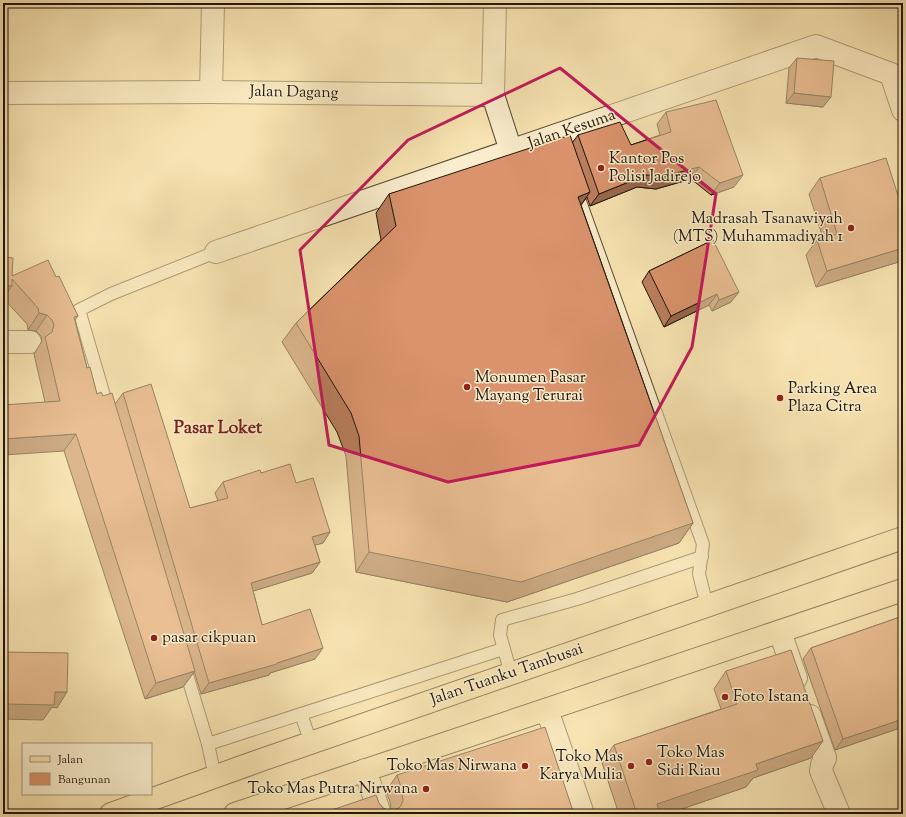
<svg xmlns="http://www.w3.org/2000/svg" width="906" height="817" font-family="'Sorts Mill Goudy',serif">
  <style>
    .lines { fill: none; stroke-linecap: round; stroke-linejoin: round }
    .service-casing { stroke: #564831; stroke-width: 14 }
    .minor-casing { stroke: #564831; stroke-width: 24 }
    .tertiary-casing { stroke: #564831; stroke-width: 24 }
    .primary-casing { stroke: #201406; stroke-width: 24 }
    .service { stroke: #faedcd; stroke-width: 12 }
    .minor { stroke: #faedcd; stroke-width: 22 }
    .tertiary { stroke: #faedcd; stroke-width: 22 }
    .primary { stroke: #f8e4b2; stroke-width: 22 }
    .wall { fill: #bb7e5e; stroke: #201406 }
    .shaded-wall { fill: #99674c; stroke: #201406 }
    .building { fill: #da936d; stroke: #201406 }
    .marked { fill: none; stroke: #c2185b; stroke-width: 3; stroke-linejoin: round }
    .poi-dot { fill: #8f2418; stroke: #faedcd; stroke-width: 1.5 }
    .labels { text-anchor: middle; dominant-baseline: central; stroke-width: 3; stroke-linejoin: round; paint-order: stroke }
    .street-label { font-size: 16px; fill: #201406; stroke: #faedcd }
    .poi-label { font-size: 16px; fill: #201406; stroke: #faedcd; text-anchor: start }
    .quarter-label { font-size: 18px; font-weight: bold; fill: #7a1f14; stroke: #faedcd }
  </style>
  <rect width="100%" height="100%" fill="#f8e4b2"/>
  <filter id="stains"><feTurbulence type="fractalNoise" baseFrequency=".005" numOctaves="4"/><feColorMatrix values="0 0 0 0 .2 0 0 0 0 .09 0 0 0 0 .02 0 0 0 .5 -.17"/></filter>
  <radialGradient id="worn" r=".72"><stop offset=".6" stop-color="#630" stop-opacity="0"/><stop offset="1" stop-color="#630" stop-opacity=".3"/></radialGradient>
  <g class="lines">
    <defs>
      <g id="service">
        <path d="M 576,190 L 703,544 L 699,574 L 707,606"/>
        <path d="M 108,409 L 79,310 L 111,294 L 216,252"/>
        <path d="M 184,665 L 208,744 L 503,649"/>
        <path d="M 511,674 L 500,635 L 502,620 L 577,599 L 702,557"/>
        <path d="M 301,714 L 311,743"/>
        <path d="M 208,744 L 215,777"/>
      </g>
      <g id="minor">
        <path d="M 495,3 L 493,95 L 511,151"/>
        <path d="M 211,92 L 213,3"/>
        <path d="M 3,93 L 211,92 L 493,95"/>
        <path d="M 216,252 L 816,46 L 891,74 L 903,110"/>
        <path d="M 3,342 L 30,342"/>
        <path d="M 780,632 L 796,678"/>
        <path d="M 810,716 L 825,758 L 822,765 L 821,771 L 839,814"/>
        <path d="M 365,770 L 380,814"/>
      </g>
      <path id="tertiary" d="M 547,710 L 583,814"/>
      <g id="primary">
        <path d="M 111,814 L 264,759 L 903,538"/>
        <path d="M 235,814 L 903,590"/>
      </g>
    </defs>
    <use href="#service" class="service-casing"/>
    <use href="#minor" class="minor-casing"/>
    <use href="#tertiary" class="tertiary-casing"/>
    <use href="#primary" class="primary-casing"/>
    <use href="#service" class="service"/>
    <use href="#minor" class="minor"/>
    <use href="#tertiary" class="tertiary"/>
    <use href="#primary" class="primary"/>
  </g>
  <g class="wall">
    <path d="M 797,58 L 823,107 L 786,103 L 789,68 Z"/>
    <path d="M 666,112 L 734,187 L 711,195 L 691,179 L 656,189 L 637,187 L 590,206 L 587,197 L 581,205 L 693,523 L 679,543 L 507,602 L 356,572 L 346,456 L 337,432 L 282,342 L 296,323 L 381,240 L 376,213 L 389,194 L 572,143 L 578,135 L 631,145 L 660,135 L 657,124 Z"/>
    <path d="M 820,178 L 902,208 L 903,208 L 903,265 L 902,261 L 816,287 L 806,255 L 817,240 L 823,238 L 809,194 Z"/>
    <path d="M 713,240 L 731,302 L 712,311 L 709,305 L 664,327 L 642,282 L 649,271 Z"/>
    <path d="M 3,257 L 12,276 L 56,277 L 78,316 L 75,320 L 87,368 L 97,394 L 103,396 L 115,404 L 123,393 L 190,508 L 218,501 L 215,493 L 223,482 L 261,473 L 296,483 L 330,532 L 323,543 L 315,545 L 320,562 L 312,573 L 253,591 L 262,625 L 315,659 L 270,673 L 269,675 L 201,694 L 194,671 L 183,687 L 145,699 L 64,451 L 45,402 L 34,354 L 42,341 L 41,336 L 36,331 L 28,330 L 27,324 L 3,298 Z"/>
    <path d="M 903,616 L 903,727 L 835,750 L 803,659 L 811,648 Z"/>
    <path d="M 726,671 L 811,758 L 753,778 L 746,787 L 667,814 L 619,814 L 602,763 L 614,745 L 721,709 L 714,689 Z"/>
    <path d="M 397,775 L 574,814 L 320,814 L 379,803 L 383,808 L 389,811 L 391,811 L 390,802 L 386,791 Z"/>
  </g>
  <g class="shaded-wall">
    <path d="M 794,93 L 831,97 L 823,107 L 786,103 Z"/>
    <path d="M 699,167 L 691,179 L 656,189 L 637,187 L 590,206 L 599,194 L 646,175 Z"/>
    <path d="M 743,175 L 734,187 L 711,195 L 720,183 Z"/>
    <path d="M 590,192 L 576,212 L 578,197 Z"/>
    <path d="M 903,248 L 903,259 L 902,261 L 816,287 L 827,271 Z"/>
    <path d="M 3,285 L 12,286 L 3,298 Z"/>
    <path d="M 739,292 L 731,302 L 712,311 L 719,300 Z"/>
    <path d="M 717,294 L 709,305 L 664,327 L 671,316 Z"/>
    <path d="M 39,313 L 47,315 L 36,331 L 28,330 Z"/>
    <path d="M 76,434 L 64,451 L 3,455 L 3,439 Z"/>
    <path d="M 693,523 L 679,543 L 507,602 L 356,572 L 369,552 Z"/>
    <path d="M 330,532 L 323,543 L 305,548 L 312,537 Z"/>
    <path d="M 320,562 L 312,573 L 244,594 L 251,583 Z"/>
    <path d="M 323,648 L 315,659 L 270,673 L 269,675 L 201,694 L 209,683 L 277,663 Z"/>
    <path d="M 195,671 L 183,687 L 145,699 L 156,683 Z"/>
    <path d="M 55,692 L 67,692 L 57,708 L 52,707 L 43,720 L 3,719 L 3,704 Z"/>
    <path d="M 903,719 L 903,727 L 835,750 L 843,739 Z"/>
    <path d="M 823,741 L 811,758 L 753,778 L 746,787 L 667,814 L 650,814 L 657,804 L 756,764 Z"/>
  </g>
  <g class="building">
    <path d="M 797,58 L 834,61 L 831,97 L 794,93 Z"/>
    <path d="M 716,100 L 743,175 L 720,183 L 699,167 L 665,176 L 646,175 L 599,194 L 578,135 L 620,122 L 631,145 L 671,132 L 666,112 Z"/>
    <path d="M 570,135 L 590,192 L 578,197 L 693,523 L 521,582 L 369,552 L 359,436 L 351,413 L 296,323 L 396,226 L 389,194 Z"/>
    <path d="M 886,158 L 902,208 L 903,208 L 903,248 L 827,271 L 817,240 L 837,234 L 820,178 Z"/>
    <path d="M 713,240 L 739,292 L 719,300 L 717,294 L 671,316 L 649,271 Z"/>
    <path d="M 3,257 L 13,258 L 12,276 L 48,260 L 56,277 L 59,276 L 78,316 L 74,317 L 87,368 L 90,367 L 97,394 L 101,392 L 103,396 L 112,393 L 195,671 L 156,683 L 76,434 L 3,439 L 3,405 L 60,401 L 45,337 L 52,332 L 54,325 L 52,320 L 47,315 L 39,313 L 38,308 L 12,279 L 12,286 L 3,285 Z"/>
    <path d="M 151,384 L 190,508 L 228,498 L 223,482 L 260,470 L 261,473 L 290,464 L 296,483 L 313,478 L 330,532 L 312,537 L 320,562 L 251,583 L 262,625 L 310,609 L 323,648 L 277,663 L 277,664 L 209,683 L 123,393 Z"/>
    <path d="M 903,616 L 903,719 L 843,739 L 811,648 Z"/>
    <path d="M 791,650 L 823,741 L 756,764 L 758,770 L 657,804 L 660,814 L 637,814 L 614,745 L 737,704 L 726,671 Z"/>
    <path d="M 3,652 L 68,653 L 67,692 L 55,692 L 54,705 L 3,704 Z"/>
    <path d="M 545,727 L 574,814 L 320,814 L 376,795 L 379,803 L 383,808 L 389,811 L 395,810 L 400,807 L 403,801 L 401,787 L 397,775 Z"/>
  </g>
  <path d="M0 0H906V817H0ZM 560,68 L 716,194 L 692,347 L 639,445 L 448,482 L 329,445 L 300,250 L 408,140 Z" fill="#f8e4b2" fill-opacity=".55" fill-rule="evenodd"/>
  <path class="marked" d="M 560,68 L 716,194 L 692,347 L 639,445 L 448,482 L 329,445 L 300,250 L 408,140 Z"/>
  <g class="poi-dot">
    <circle cx="601" cy="168" r="4"/>
    <circle cx="851" cy="228" r="4"/>
    <circle cx="467" cy="387" r="4"/>
    <circle cx="780" cy="398" r="4"/>
    <circle cx="154" cy="638" r="4"/>
    <circle cx="725" cy="697" r="4"/>
    <circle cx="649" cy="762" r="4"/>
    <circle cx="525" cy="766" r="4"/>
    <circle cx="631" cy="766" r="4"/>
    <circle cx="426" cy="789" r="4"/>
  </g>
  <g class="labels">
    <g class="street-label">
      <text transform="translate(294 93) rotate(1)">Jalan Dagang</text>
      <text transform="translate(572 130) rotate(-19)">Jalan Kesuma</text>
      <text transform="translate(507 675) rotate(-19)">Jalan Tuanku Tambusai</text>
    </g>
    <g class="poi-label">
      <text x="609" y="159">Kantor Pos<tspan x="609" dy="18">Polisi Jadirejo</tspan></text>
      <text x="843" y="219" text-anchor="end">Madrasah Tsanawiyah<tspan x="843" dy="18">(MTS) Muhammadiyah 1</tspan></text>
      <text x="475" y="378">Monumen Pasar<tspan x="475" dy="18">Mayang Terurai</tspan></text>
      <text x="788" y="389">Parking Area<tspan x="788" dy="18">Plaza Citra</tspan></text>
      <text x="162" y="638">pasar cikpuan</text>
      <text x="733" y="697">Foto Istana</text>
      <text x="657" y="753">Toko Mas<tspan x="657" dy="18">Sidi Riau</tspan></text>
      <text x="623" y="757" text-anchor="end">Toko Mas<tspan x="623" dy="18">Karya Mulia</tspan></text>
      <text x="517" y="766" text-anchor="end">Toko Mas Nirwana</text>
      <text x="418" y="789" text-anchor="end">Toko Mas Putra Nirwana</text>
    </g>
    <g class="quarter-label">
      <text x="218" y="429">Pasar Loket</text>
    </g>
  </g>
  <rect width="906" height="817" fill="none" stroke="#f8e4b2" stroke-width="16"/>
  <rect x="4" y="4" width="898" height="809" fill="none" stroke="#201406" stroke-width="2"/>
  <rect x="8" y="8" width="890" height="801" fill="none" stroke="#201406"/>
  <rect x="22" y="743" width="130" height="52" fill="#faedcd" stroke="#a3967d"/>
  <rect x="30" y="756" width="20" height="6" fill="#f8e4b2" stroke="#a3967d"/>
  <text x="58" y="763" font-size="12" fill="#201406">Jalan</text>
  <rect x="30" y="773" width="20" height="12" fill="#da936d" stroke="#a3967d"/>
  <text x="58" y="783" font-size="12" fill="#201406">Bangunan</text>
  <rect width="100%" height="100%" filter="url(#stains)"/>
  <rect width="100%" height="100%" fill="url(#worn)"/>
</svg>
